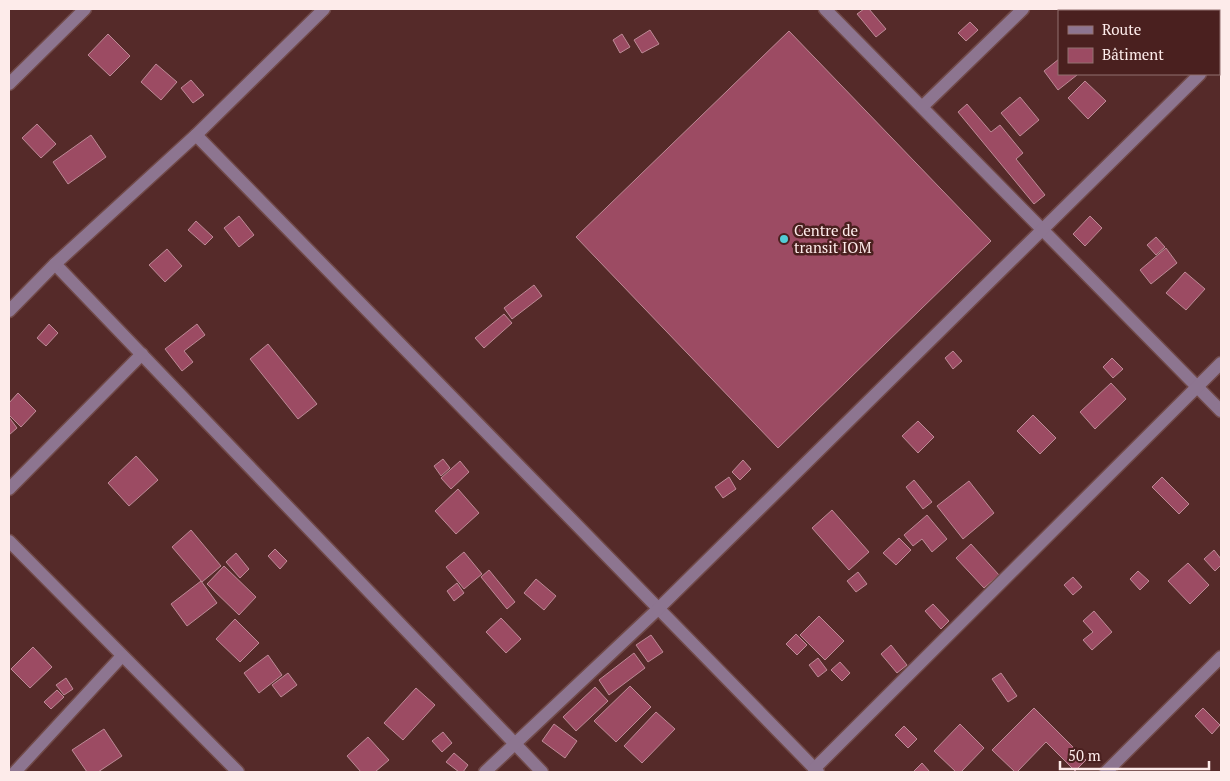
<svg xmlns="http://www.w3.org/2000/svg" width="1230" height="781" font-family="'PT Serif',serif">
  <style>
    .building { fill: #9c4b63; stroke: #bd8a96 }
    .lines { fill: none; stroke-linecap: round; stroke-linejoin: round }
    .minor-casing { stroke: #704948; stroke-width: 15 }
    .minor { stroke: #8d7590; stroke-width: 12 }
    .poi-dot { fill: #52ccd6; stroke: #4a201f; stroke-width: 2 }
    .labels { text-anchor: middle; dominant-baseline: central; stroke-width: 5; stroke-linejoin: round; paint-order: stroke }
    .poi-label { font-size: 15px; fill: #fdebea; stroke: #4a201f; text-anchor: start }
  </style>
  <rect width="100%" height="100%" fill="#552a29"/>
  <g class="building">
    <path d="M 864,9 L 869,9 L 886,29 L 876,37 L 857,14 Z"/>
    <path d="M 970,22 L 978,30 L 966,41 L 958,33 Z"/>
    <path d="M 650,30 L 659,44 L 642,53 L 634,40 Z"/>
    <path d="M 789,31 L 991,241 L 778,448 L 576,237 Z"/>
    <path d="M 108,34 L 130,56 L 110,76 L 88,55 Z"/>
    <path d="M 622,34 L 630,47 L 620,53 L 613,40 Z"/>
    <path d="M 1059,59 L 1059,74 L 1076,74 L 1077,75 L 1058,90 L 1044,71 Z"/>
    <path d="M 156,64 L 177,82 L 161,100 L 141,82 Z"/>
    <path d="M 191,80 L 204,95 L 193,103 L 181,88 Z"/>
    <path d="M 1085,81 L 1106,101 L 1088,119 L 1068,98 Z"/>
    <path d="M 1020,97 L 1039,120 L 1020,136 L 1001,113 Z"/>
    <path d="M 967,104 L 991,132 L 1000,125 L 1023,153 L 1016,159 L 1045,195 L 1034,204 L 958,112 Z"/>
    <path d="M 37,124 L 56,144 L 41,158 L 22,138 Z"/>
    <path d="M 91,135 L 106,157 L 68,184 L 53,162 Z"/>
    <path d="M 239,216 L 254,235 L 239,247 L 224,228 Z"/>
    <path d="M 1090,216 L 1102,228 L 1085,246 L 1073,234 Z"/>
    <path d="M 196,221 L 213,237 L 205,245 L 188,230 Z"/>
    <path d="M 1156,237 L 1165,247 L 1156,255 L 1147,245 Z"/>
    <path d="M 1166,248 L 1177,263 L 1151,284 L 1140,270 Z"/>
    <path d="M 167,249 L 182,266 L 165,282 L 149,265 Z"/>
    <path d="M 1185,272 L 1205,289 L 1186,310 L 1166,293 Z"/>
    <path d="M 534,285 L 542,296 L 512,319 L 504,308 Z"/>
    <path d="M 504,314 L 512,323 L 484,348 L 475,338 Z"/>
    <path d="M 49,324 L 58,333 L 46,346 L 37,338 Z"/>
    <path d="M 197,324 L 205,335 L 184,351 L 193,362 L 182,371 L 165,349 Z"/>
    <path d="M 268,344 L 317,404 L 298,419 L 250,359 Z"/>
    <path d="M 953,351 L 962,361 L 953,369 L 945,358 Z"/>
    <path d="M 1112,358 L 1123,369 L 1113,378 L 1103,367 Z"/>
    <path d="M 1111,383 L 1126,399 L 1095,429 L 1080,412 Z"/>
    <path d="M 18,393 L 36,411 L 21,427 L 9,415 L 9,403 Z"/>
    <path d="M 1033,415 L 1056,438 L 1040,454 L 1017,431 Z"/>
    <path d="M 9,417 L 17,428 L 9,435 Z"/>
    <path d="M 918,421 L 934,437 L 918,453 L 902,436 Z"/>
    <path d="M 136,456 L 158,480 L 129,506 L 108,483 Z"/>
    <path d="M 443,459 L 450,468 L 441,476 L 434,466 Z"/>
    <path d="M 743,460 L 751,469 L 740,480 L 732,472 Z"/>
    <path d="M 460,461 L 469,472 L 451,489 L 441,478 Z"/>
    <path d="M 729,477 L 736,489 L 723,498 L 715,487 Z"/>
    <path d="M 1162,477 L 1189,504 L 1179,514 L 1152,487 Z"/>
    <path d="M 914,480 L 932,502 L 923,509 L 906,487 Z"/>
    <path d="M 969,481 L 994,513 L 963,539 L 937,506 Z"/>
    <path d="M 458,489 L 479,513 L 456,534 L 435,511 Z"/>
    <path d="M 832,510 L 869,552 L 849,570 L 812,528 Z"/>
    <path d="M 927,515 L 947,539 L 932,552 L 922,539 L 913,546 L 904,535 Z"/>
    <path d="M 191,530 L 221,566 L 202,582 L 172,547 Z"/>
    <path d="M 899,538 L 911,550 L 896,565 L 883,553 Z"/>
    <path d="M 971,544 L 999,575 L 984,588 L 956,558 Z"/>
    <path d="M 275,549 L 287,561 L 280,569 L 268,556 Z"/>
    <path d="M 1214,550 L 1221,559 L 1221,565 L 1215,571 L 1204,559 Z"/>
    <path d="M 464,552 L 482,574 L 464,589 L 446,567 Z"/>
    <path d="M 236,553 L 249,569 L 240,578 L 226,562 Z"/>
    <path d="M 1188,563 L 1209,585 L 1190,604 L 1168,581 Z"/>
    <path d="M 224,566 L 256,597 L 239,615 L 207,584 Z"/>
    <path d="M 489,570 L 515,602 L 507,609 L 481,577 Z"/>
    <path d="M 1138,571 L 1149,581 L 1140,590 L 1130,579 Z"/>
    <path d="M 858,572 L 867,584 L 856,592 L 847,581 Z"/>
    <path d="M 1073,577 L 1082,587 L 1073,595 L 1064,585 Z"/>
    <path d="M 536,579 L 556,596 L 544,610 L 524,593 Z"/>
    <path d="M 201,581 L 217,603 L 187,626 L 171,604 Z"/>
    <path d="M 457,583 L 464,593 L 454,601 L 447,591 Z"/>
    <path d="M 933,604 L 949,621 L 941,629 L 925,611 Z"/>
    <path d="M 1094,611 L 1112,632 L 1092,650 L 1083,640 L 1093,632 L 1083,621 Z"/>
    <path d="M 819,616 L 844,641 L 825,660 L 800,635 Z"/>
    <path d="M 501,618 L 521,639 L 506,653 L 486,632 Z"/>
    <path d="M 235,619 L 259,643 L 240,662 L 216,639 Z"/>
    <path d="M 796,634 L 807,645 L 797,655 L 786,644 Z"/>
    <path d="M 651,635 L 663,652 L 648,662 L 636,645 Z"/>
    <path d="M 891,645 L 907,665 L 897,673 L 881,654 Z"/>
    <path d="M 33,647 L 52,667 L 30,688 L 11,669 Z"/>
    <path d="M 634,653 L 645,668 L 609,695 L 599,680 Z"/>
    <path d="M 268,655 L 282,675 L 259,693 L 244,673 Z"/>
    <path d="M 818,658 L 827,670 L 818,677 L 809,665 Z"/>
    <path d="M 840,662 L 850,673 L 842,681 L 831,670 Z"/>
    <path d="M 288,673 L 297,685 L 281,697 L 272,685 Z"/>
    <path d="M 1001,673 L 1017,696 L 1008,702 L 992,679 Z"/>
    <path d="M 66,678 L 73,689 L 64,695 L 56,685 Z"/>
    <path d="M 630,686 L 651,707 L 616,742 L 594,721 Z"/>
    <path d="M 595,687 L 608,701 L 576,731 L 563,717 Z"/>
    <path d="M 416,688 L 435,705 L 403,740 L 384,723 Z"/>
    <path d="M 57,690 L 64,697 L 51,709 L 44,702 Z"/>
    <path d="M 1034,708 L 1086,760 L 1075,771 L 1046,742 L 1017,772 L 1015,772 L 992,750 Z"/>
    <path d="M 1203,708 L 1220,725 L 1212,734 L 1195,716 Z"/>
    <path d="M 656,712 L 675,729 L 642,763 L 624,746 Z"/>
    <path d="M 554,724 L 577,741 L 565,758 L 542,741 Z"/>
    <path d="M 960,724 L 984,748 L 961,772 L 956,772 L 934,751 Z"/>
    <path d="M 904,726 L 917,739 L 908,748 L 895,735 Z"/>
    <path d="M 104,729 L 122,756 L 98,772 L 87,772 L 72,750 Z"/>
    <path d="M 443,732 L 452,743 L 442,752 L 432,741 Z"/>
    <path d="M 368,737 L 389,760 L 375,772 L 361,772 L 347,756 Z"/>
    <path d="M 454,753 L 468,765 L 463,772 L 459,772 L 446,762 Z"/>
    <path d="M 922,763 L 930,772 L 913,772 Z"/>
  </g>
  <g class="lines">
    <defs>
      <g id="minor">
        <path d="M 825,9 L 1221,411"/>
        <path d="M 1219,55 L 1221,52"/>
        <path d="M 9,84 L 85,9"/>
        <path d="M 922,107 L 1023,9"/>
        <path d="M 196,135 L 818,772"/>
        <path d="M 55,264 L 542,772"/>
        <path d="M 9,311 L 55,264 L 196,135 L 324,9"/>
        <path d="M 9,489 L 142,354"/>
        <path d="M 9,541 L 238,772"/>
        <path d="M 814,769 L 1221,363"/>
        <path d="M 15,772 L 122,656"/>
        <path d="M 485,772 L 658,609 L 1200,74"/>
        <path d="M 1106,772 L 1221,657"/>
      </g>
    </defs>
    <use href="#minor" class="minor-casing"/>
    <use href="#minor" class="minor"/>
  </g>
  <circle class="poi-dot" cx="784" cy="239" r="5"/>
  <g class="labels">
    <g class="poi-label">
      <text x="794" y="230">Centre de<tspan x="794" dy="17">transit IOM</tspan></text>
    </g>
  </g>
  <rect width="1230" height="781" fill="none" stroke="#fdebea" stroke-width="20"/>
  <rect x="1058" y="10" width="162" height="65" fill="#4a201f" stroke="#927170"/>
  <rect x="1068" y="26" width="25" height="8" fill="#8d7590" stroke="#927170"/>
  <text x="1102" y="35" font-size="15" fill="#fdebea">Route</text>
  <rect x="1068" y="48" width="25" height="15" fill="#9c4b63" stroke="#927170"/>
  <text x="1102" y="60" font-size="15" fill="#fdebea">Bâtiment</text>
  <path d="M1060 761v8h149v-8" fill="none" stroke="#fdebea" stroke-width="2.5"/>
  <text x="1068" y="761" font-size="15" fill="#fdebea" stroke="#4a201f" stroke-width="4" paint-order="stroke">50 m</text>
</svg>
